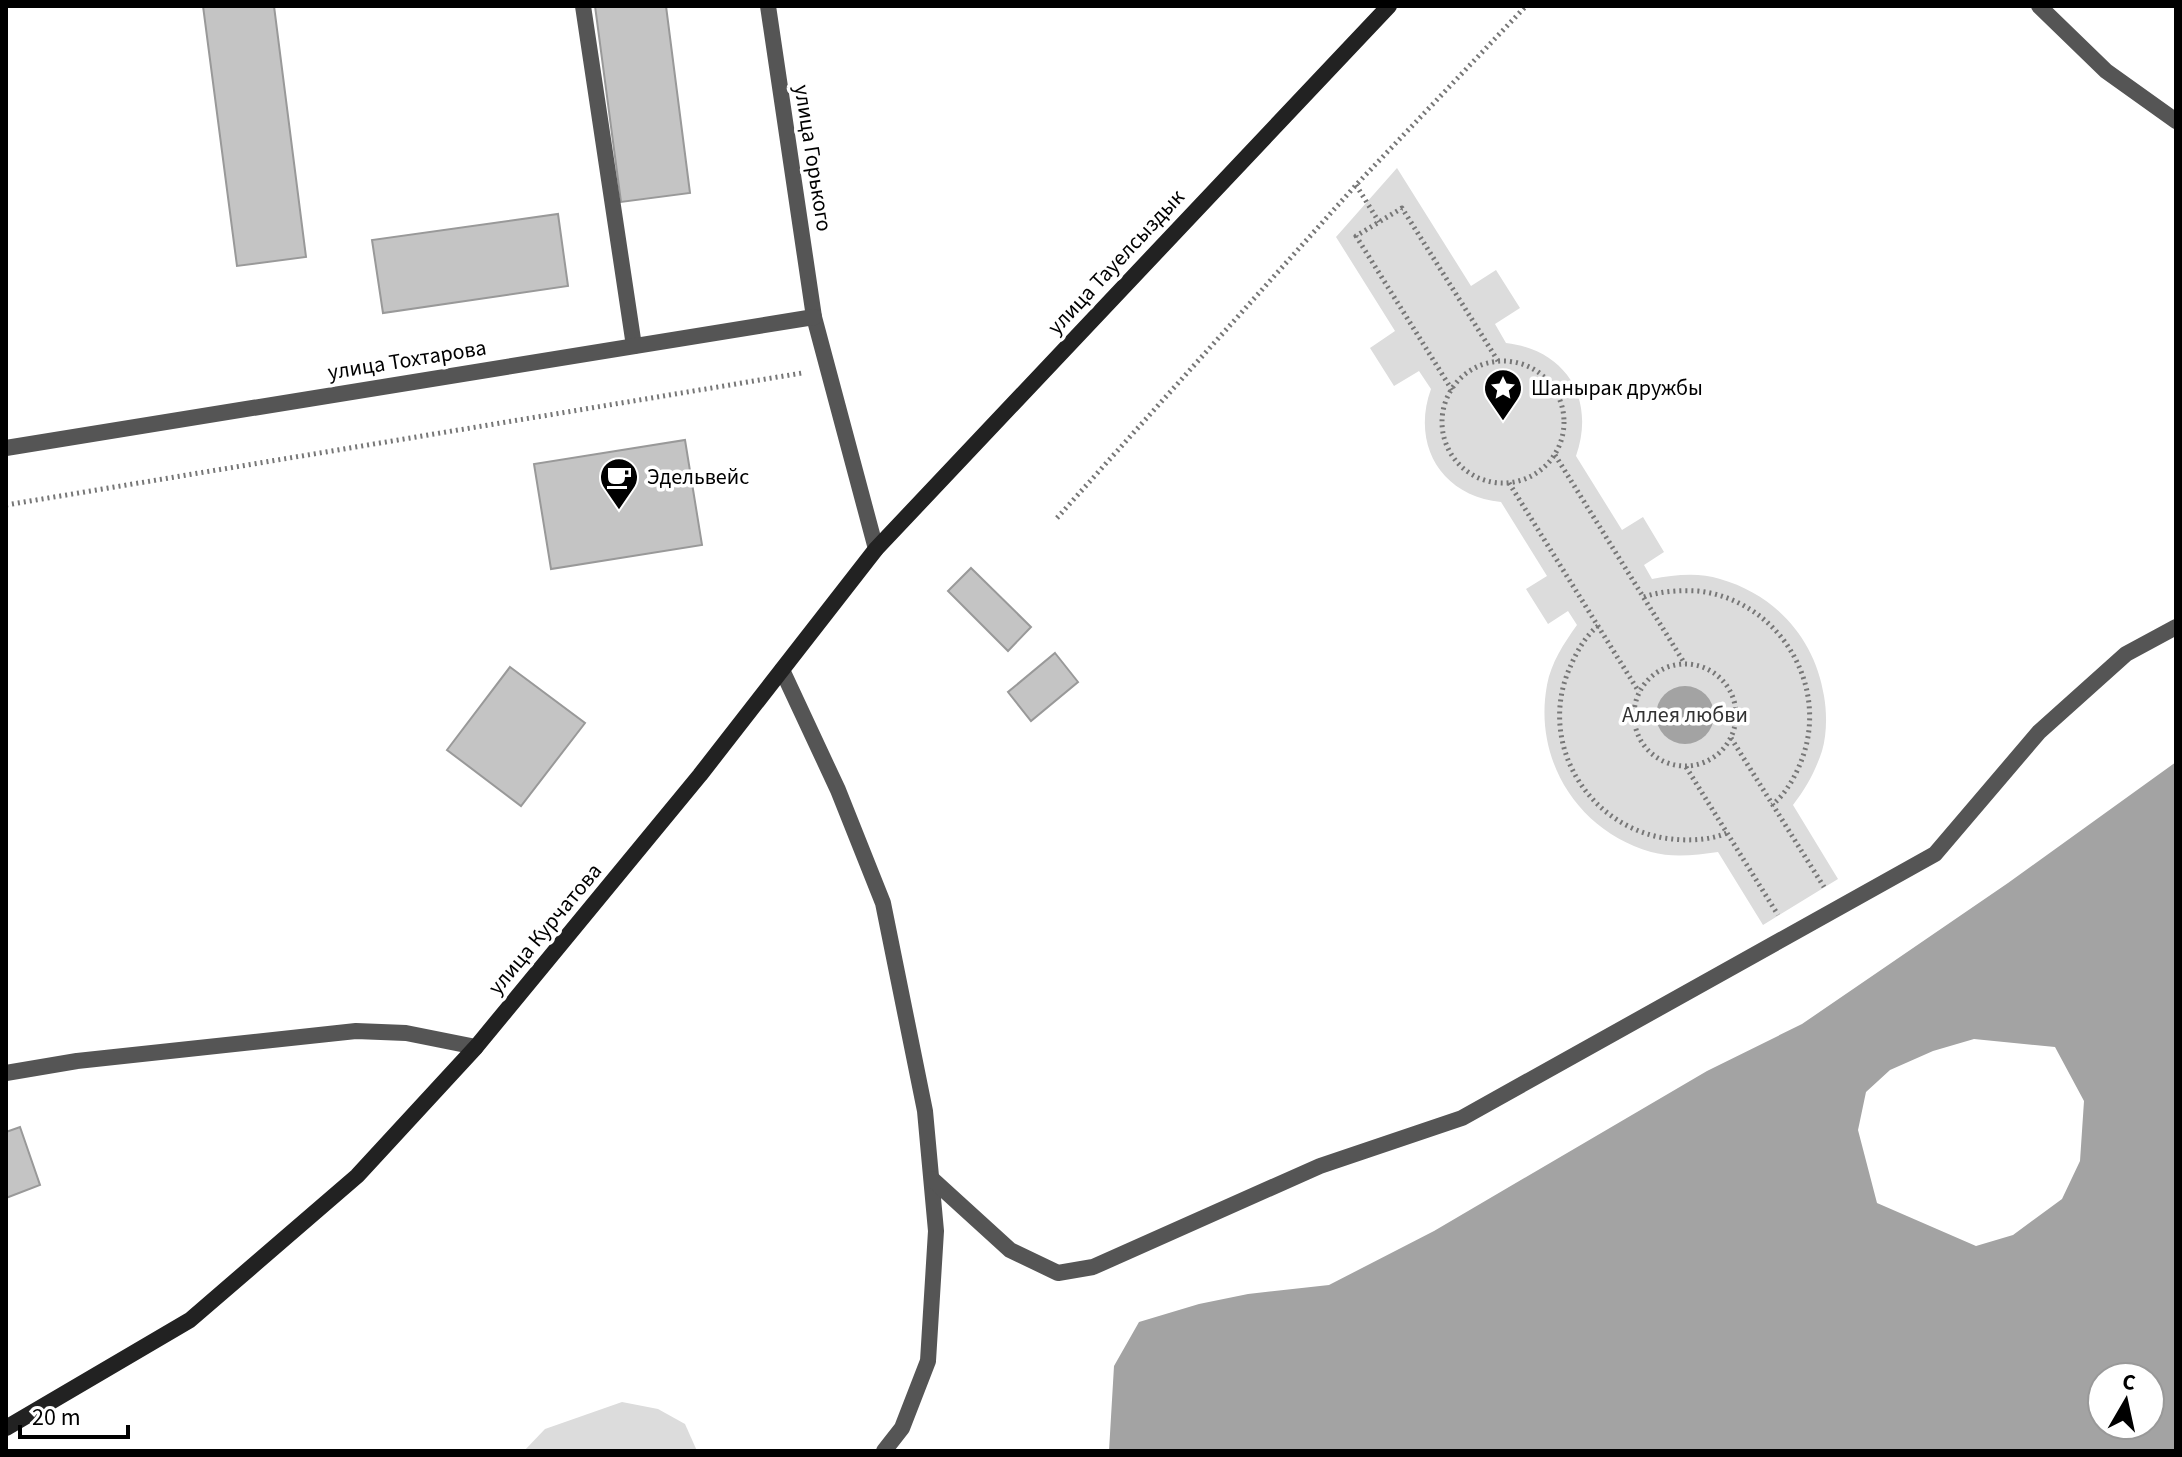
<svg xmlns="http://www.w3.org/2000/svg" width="2182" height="1457" font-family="'Source Sans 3',sans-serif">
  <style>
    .green { fill: #dcdcdc }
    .water { fill: #a3a3a3; fill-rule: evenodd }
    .building { fill: #c4c4c4; stroke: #999; stroke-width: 2 }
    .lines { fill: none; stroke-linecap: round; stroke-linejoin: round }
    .path { stroke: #777; stroke-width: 5; stroke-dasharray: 2 4; stroke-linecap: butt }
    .lane { stroke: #555; stroke-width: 16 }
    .street { stroke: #555; stroke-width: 16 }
    .secondary { stroke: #222; stroke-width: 16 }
    .labels { text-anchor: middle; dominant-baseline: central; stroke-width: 7; stroke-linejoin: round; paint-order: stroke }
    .street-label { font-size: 22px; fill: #000; stroke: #fff }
    .poi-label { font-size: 22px; fill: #000; stroke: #fff; text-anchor: start }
    .park-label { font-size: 22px; fill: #333; stroke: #fff }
  </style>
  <rect width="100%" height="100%" fill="#fff"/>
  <g class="green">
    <path d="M 1397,168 L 1471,286 L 1496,270 L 1520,308 L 1495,324 L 1506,343 C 1566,350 1596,399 1576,456 L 1622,530 L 1643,517 L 1664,552 L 1644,565 L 1652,579 C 1674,575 1698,572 1720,579 C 1776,595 1815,639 1824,696 C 1827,713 1827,734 1822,751 C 1815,772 1806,788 1793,805 L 1838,879 L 1763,925 L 1718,852 C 1696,855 1673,858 1651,852 C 1578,831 1533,760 1547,685 C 1551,663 1564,643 1577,625 L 1568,611 L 1548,624 L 1526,589 L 1547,576 L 1501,502 C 1441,496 1411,444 1431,389 L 1419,371 L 1394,386 L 1370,348 L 1395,331 L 1336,237 Z"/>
    <path d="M 622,1402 L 658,1409 L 685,1424 L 697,1451 L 524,1451 L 545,1429 Z"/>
  </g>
  <g class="water">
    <circle cx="1685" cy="715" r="29"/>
    <path d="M 2176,762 L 2176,1451 L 1109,1451 L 1114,1366 L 1139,1322 L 1199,1304 L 1248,1294 L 1329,1285 L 1434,1231 L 1707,1071 L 1802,1024 L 2008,883 ZM 1974,1039 L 2055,1047 L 2084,1101 L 2080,1161 L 2062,1199 L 2013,1235 L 1976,1246 L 1877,1203 L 1858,1130 L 1866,1092 L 1890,1070 L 1933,1051 ZM 2102,1377 L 2150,1377 L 2150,1425 L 2102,1425 Z"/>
  </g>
  <g class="building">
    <path d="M 203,6 L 274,6 L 306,257 L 237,266 Z"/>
    <path d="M 595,6 L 666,6 L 690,193 L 621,202 Z"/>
    <path d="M 558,214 L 568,286 L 383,313 L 372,240 Z"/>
    <path d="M 685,440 L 702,545 L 551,569 L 534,464 Z"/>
    <path d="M 971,568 L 1031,627 L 1008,651 L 948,591 Z"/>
    <path d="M 1055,653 L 1078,682 L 1031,721 L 1008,692 Z"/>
    <path d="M 510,667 L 585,723 L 521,806 L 447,750 Z"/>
    <path d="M 20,1127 L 40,1185 L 6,1198 L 6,1132 Z"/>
  </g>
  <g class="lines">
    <g class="path">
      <path d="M 1356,185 L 1379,222"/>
      <circle cx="1503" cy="422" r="61"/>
      <path d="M 1452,390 L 1356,236 L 1402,208 L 1498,361"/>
      <path d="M 1555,455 L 1685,664"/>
      <path d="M 1509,483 L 1639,692"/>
      <path d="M 6,505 L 802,373"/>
      <path d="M 1057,518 L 1356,185 L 1526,6"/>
      <path d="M 1644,597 C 1661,591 1680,590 1698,591 C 1778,600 1830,684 1802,759 C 1796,775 1786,794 1772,805"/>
      <path d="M 1598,626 C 1584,637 1575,655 1568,672 C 1538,748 1592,831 1672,839 C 1690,841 1710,840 1727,833"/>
      <circle cx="1685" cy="715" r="51"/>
      <path d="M 1731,738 L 1824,887"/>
      <path d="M 1686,767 L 1778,915"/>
    </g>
    <g class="lane">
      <path d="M 583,6 L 634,346"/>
      <path d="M 2039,6 L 2106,71 L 2176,121"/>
      <path d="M 6,1073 L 77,1061 L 356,1031 L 406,1033 L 476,1047"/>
    </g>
    <g class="street">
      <path d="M 768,6 L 814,317 L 876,549"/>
      <path d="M 6,448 L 814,317"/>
      <path d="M 782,670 L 838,790 L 883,903 L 925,1111 L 936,1231 L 928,1361 L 902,1428 L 884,1451"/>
      <path d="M 932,1179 L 1010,1250 L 1058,1273 L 1093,1267 L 1320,1166 L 1462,1118 L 1935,854 L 2039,732 L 2126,654 L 2176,627"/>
    </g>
    <path class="secondary" d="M 6,1428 L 190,1320 L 357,1176 L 476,1047 L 700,775 L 876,549 L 1389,6"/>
  </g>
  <defs>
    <symbol id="sight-pin" viewBox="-11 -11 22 30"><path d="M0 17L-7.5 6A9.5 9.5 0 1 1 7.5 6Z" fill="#000" stroke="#fff"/><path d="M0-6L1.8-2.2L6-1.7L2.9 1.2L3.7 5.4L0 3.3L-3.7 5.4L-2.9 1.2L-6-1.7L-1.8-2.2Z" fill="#fff"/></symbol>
    <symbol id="cafe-pin" viewBox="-11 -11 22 30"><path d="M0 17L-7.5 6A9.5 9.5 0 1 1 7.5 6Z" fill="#000" stroke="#fff"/><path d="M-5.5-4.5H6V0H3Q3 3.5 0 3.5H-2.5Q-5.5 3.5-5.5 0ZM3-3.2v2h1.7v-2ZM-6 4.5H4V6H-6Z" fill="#fff"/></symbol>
  </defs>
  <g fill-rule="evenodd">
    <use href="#sight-pin" x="1481" y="366" width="44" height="60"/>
    <use href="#cafe-pin" x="597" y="455" width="44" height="60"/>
  </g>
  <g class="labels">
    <g class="street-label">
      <text transform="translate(813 158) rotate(81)">улица Горького</text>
      <text transform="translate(1116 262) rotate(-47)">улица Тауелсыздык</text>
      <text transform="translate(407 360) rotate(-9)">улица Тохтарова</text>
      <text transform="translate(545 929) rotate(-50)">улица Курчатова</text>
    </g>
    <g class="poi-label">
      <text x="1531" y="388">Шанырак дружбы</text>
      <text x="647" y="477">Эдельвейс</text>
    </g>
    <g class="park-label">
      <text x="1685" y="715">Аллея любви</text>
    </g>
  </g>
  <rect width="2182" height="1457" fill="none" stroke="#000000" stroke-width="16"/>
  <g transform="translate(2126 1401) rotate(9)"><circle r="38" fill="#ffffff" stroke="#999999" stroke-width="2"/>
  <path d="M0-6L14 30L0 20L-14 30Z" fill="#000000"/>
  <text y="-12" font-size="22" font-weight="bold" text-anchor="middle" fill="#000000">С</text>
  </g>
  <path d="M20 1425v12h108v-12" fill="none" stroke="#000000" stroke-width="4"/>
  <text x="32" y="1425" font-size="24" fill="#000000" stroke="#ffffff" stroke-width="6" paint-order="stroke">20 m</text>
</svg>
